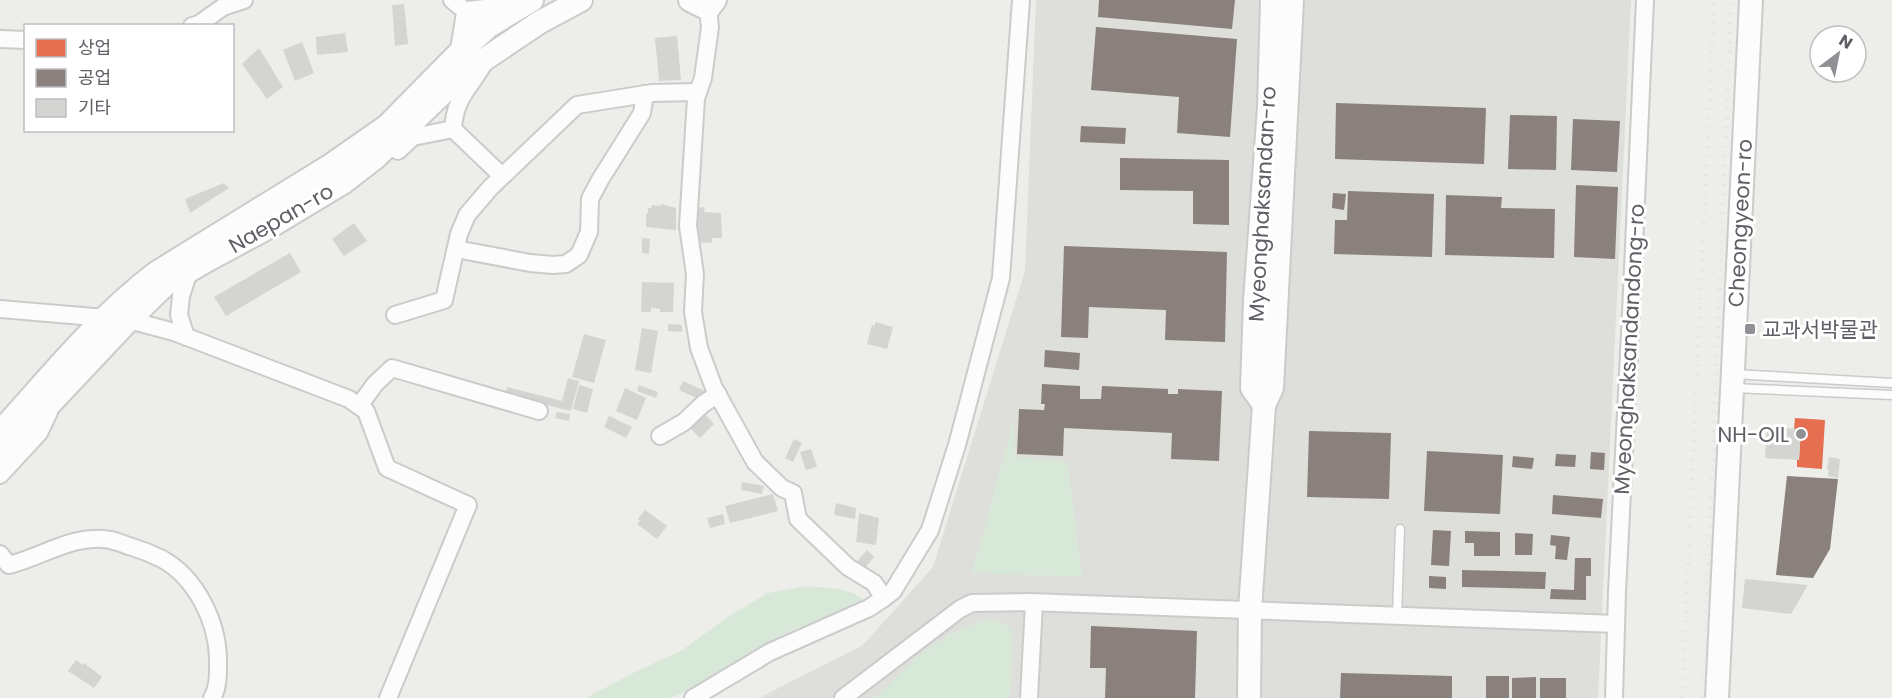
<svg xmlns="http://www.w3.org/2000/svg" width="1892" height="698" font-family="Poppins,'Noto Sans KR',sans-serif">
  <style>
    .industrial { fill: #dededa }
    .green { fill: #d8e8d8 }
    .shops { fill: #e76f51 }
    .industry { fill: #8a817c }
    .building { fill: #d4d4d2 }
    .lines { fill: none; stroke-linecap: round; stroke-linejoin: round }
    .lane-casing { stroke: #cbcbcb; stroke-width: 11 }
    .street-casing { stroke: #cbcbcb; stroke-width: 20 }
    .secondary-casing { stroke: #cacbcb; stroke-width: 26 }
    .lane { stroke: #fcfcfc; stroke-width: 8 }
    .street { stroke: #fcfcfc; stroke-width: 16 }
    .secondary { stroke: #fcfcfc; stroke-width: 22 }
    .rail { stroke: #e4e4e4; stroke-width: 4.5; stroke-dasharray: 1.5 8; stroke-linecap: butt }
    .poi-dot { fill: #909194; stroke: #fff; stroke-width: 2 }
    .labels { text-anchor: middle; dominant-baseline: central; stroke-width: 6; stroke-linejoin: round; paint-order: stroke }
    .street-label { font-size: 21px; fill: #5e6066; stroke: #fff }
    .poi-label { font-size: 21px; fill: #5e6066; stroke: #fff; text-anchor: start }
  </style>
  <rect width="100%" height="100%" fill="#edede9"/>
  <path class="industrial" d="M 1036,0 L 1631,0 L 1598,698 L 759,698 L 863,645 L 933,567 L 1025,271 Z"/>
  <g class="green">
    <path d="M 1014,419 L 1015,457 L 1068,462 L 1082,577 L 972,573 Z"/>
    <path d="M 807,586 C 826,588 849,587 864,600 L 859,605 L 792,630 L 700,686 L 670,698 L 586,698 L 635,672 L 681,651 L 729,616 L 768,593 Z"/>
    <path d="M 988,619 L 1005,624 L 1013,633 L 1010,698 L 874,698 L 917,657 L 951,633 Z"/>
  </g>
  <path class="shops" d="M 1795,418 L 1825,420 L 1822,469 L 1797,467 L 1797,459 L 1799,460 L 1801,429 L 1794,429 Z"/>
  <g class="industry">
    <path d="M 1099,0 L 1235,0 L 1232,29 L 1098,17 Z"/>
    <path d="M 1096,27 L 1237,39 L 1230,137 L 1177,133 L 1179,97 L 1091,90 Z"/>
    <path d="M 1336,103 L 1486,108 L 1484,164 L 1335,159 Z"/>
    <path d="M 1510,115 L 1557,116 L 1556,170 L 1508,169 Z"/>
    <path d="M 1573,119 L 1620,121 L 1617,172 L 1571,170 Z"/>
    <path d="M 1081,126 L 1126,128 L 1125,144 L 1080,142 Z"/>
    <path d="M 1120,158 L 1229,160 L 1229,225 L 1193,224 L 1193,191 L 1120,190 Z"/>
    <path d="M 1576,185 L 1618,187 L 1615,259 L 1574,257 Z"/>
    <path d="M 1348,191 L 1434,194 L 1432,257 L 1334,254 L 1335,220 L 1347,220 Z"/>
    <path d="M 1333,193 L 1346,194 L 1344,210 L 1332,208 Z"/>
    <path d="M 1446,195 L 1502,197 L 1501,208 L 1555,209 L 1554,258 L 1445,255 Z"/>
    <path d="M 1064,246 L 1227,252 L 1225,342 L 1165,340 L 1166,310 L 1089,307 L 1088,338 L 1061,337 Z"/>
    <path d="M 1045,350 L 1080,353 L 1079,370 L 1044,367 Z"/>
    <path d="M 1042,384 L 1080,386 L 1080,399 L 1101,399 L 1102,386 L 1168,389 L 1168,394 L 1178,394 L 1178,389 L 1222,391 L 1219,461 L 1171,459 L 1172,433 L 1064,428 L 1063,456 L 1017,454 L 1019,409 L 1044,410 L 1045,404 L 1041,404 Z"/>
    <path d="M 1309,431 L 1391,433 L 1389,499 L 1307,497 Z"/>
    <path d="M 1427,451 L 1503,455 L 1500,514 L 1424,511 Z"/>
    <path d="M 1591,452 L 1605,453 L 1604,470 L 1590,469 Z"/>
    <path d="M 1556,454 L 1576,455 L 1575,467 L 1555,466 Z"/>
    <path d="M 1513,456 L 1534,458 L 1532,469 L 1512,467 Z"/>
    <path d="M 1787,476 L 1838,479 L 1830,549 L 1813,578 L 1776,575 Z"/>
    <path d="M 1553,495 L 1603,499 L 1601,518 L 1552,514 Z"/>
    <path d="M 1433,530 L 1451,531 L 1449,566 L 1431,565 Z"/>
    <path d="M 1465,531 L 1500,532 L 1500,556 L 1474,556 L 1474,543 L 1465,543 Z"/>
    <path d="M 1515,533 L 1533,534 L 1532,555 L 1515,555 Z"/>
    <path d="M 1551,535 L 1570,537 L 1567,560 L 1555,559 L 1556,546 L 1550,545 Z"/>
    <path d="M 1575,558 L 1591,558 L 1591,576 L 1586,576 L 1586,600 L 1550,599 L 1551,589 L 1574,590 Z"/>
    <path d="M 1462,570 L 1546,572 L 1545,589 L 1462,587 Z"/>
    <path d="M 1429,576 L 1446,577 L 1446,589 L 1429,588 Z"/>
    <path d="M 1091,626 L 1197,631 L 1195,698 L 1105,698 L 1106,668 L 1090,668 Z"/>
    <path d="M 1341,673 L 1452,676 L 1452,698 L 1340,698 Z"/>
    <rect x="1486" y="676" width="23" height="22"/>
    <path d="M 1536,677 L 1536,698 L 1512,698 L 1512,678 Z"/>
    <rect x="1540" y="678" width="26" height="20"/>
  </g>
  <g class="building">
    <path d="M 404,4 L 408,44 L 395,46 L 392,5 Z"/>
    <path d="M 345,33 L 348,52 L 317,55 L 316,37 Z"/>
    <path d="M 677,36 L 681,80 L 659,81 L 655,38 Z"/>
    <path d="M 302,42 L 314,73 L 295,81 L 283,50 Z"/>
    <path d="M 259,48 L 283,87 L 267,99 L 242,64 Z"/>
    <path d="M 224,183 L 229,188 L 190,213 L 185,199 Z"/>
    <path d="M 661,204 L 676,208 L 676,230 L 646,227 L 646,214 L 648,213 L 648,208 L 651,208 L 652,205 L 661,206 Z"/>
    <path d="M 705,207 L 704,212 L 721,213 L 722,238 L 712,238 L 712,243 L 695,242 L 696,208 Z"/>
    <path d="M 354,223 L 367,241 L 344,256 L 332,239 Z"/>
    <path d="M 642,238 L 650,239 L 649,254 L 642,253 Z"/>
    <path d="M 290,253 L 301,272 L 226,316 L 214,297 Z"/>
    <path d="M 642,282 L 674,283 L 673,312 L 660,312 L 660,309 L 651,308 L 651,312 L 641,312 Z"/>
    <path d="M 875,322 L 893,327 L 887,349 L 867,344 L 872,325 L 875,326 Z"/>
    <path d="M 668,324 L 682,325 L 682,332 L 668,331 Z"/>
    <path d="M 642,328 L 658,331 L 651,373 L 635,370 Z"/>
    <path d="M 584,334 L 606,340 L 594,383 L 572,377 Z"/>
    <path d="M 568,378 L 579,381 L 571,411 L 505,395 L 507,387 L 562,401 Z"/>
    <path d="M 683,381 L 705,391 L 701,400 L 679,390 Z"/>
    <path d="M 579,385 L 593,389 L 587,413 L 573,409 Z"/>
    <path d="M 639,385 L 658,392 L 656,398 L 637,391 Z"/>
    <path d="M 625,388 L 646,398 L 637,420 L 616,411 Z"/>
    <path d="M 557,412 L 570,414 L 569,421 L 555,418 Z"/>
    <path d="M 704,413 L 714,424 L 700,438 L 689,427 Z"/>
    <path d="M 609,416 L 632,427 L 626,438 L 604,427 Z"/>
    <path d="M 1767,427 L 1801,429 L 1799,460 L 1765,458 Z"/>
    <path d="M 794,439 L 802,443 L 793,462 L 785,458 Z"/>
    <path d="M 811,449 L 817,467 L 806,470 L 800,452 Z"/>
    <path d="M 1829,457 L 1840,459 L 1838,478 L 1828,476 L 1829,470 L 1827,470 Z"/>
    <path d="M 742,482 L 764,486 L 762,494 L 741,490 Z"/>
    <path d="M 773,494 L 778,511 L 730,523 L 725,506 Z"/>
    <path d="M 836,503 L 856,508 L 855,519 L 834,515 Z"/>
    <path d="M 645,510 L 667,526 L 657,539 L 637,524 L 640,521 L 638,519 Z"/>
    <path d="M 859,513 L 879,518 L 876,545 L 856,542 Z"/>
    <path d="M 723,514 L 725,524 L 710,528 L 707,518 Z"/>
    <path d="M 867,550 L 874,557 L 864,569 L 856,563 Z"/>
    <path d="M 1745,579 L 1808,585 L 1791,614 L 1742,608 Z"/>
    <path d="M 76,660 L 83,665 L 84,663 L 102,677 L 94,688 L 68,671 Z"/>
  </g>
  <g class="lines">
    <defs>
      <g id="lane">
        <path d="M 1734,374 L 1892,383"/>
        <path d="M 1732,388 L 1892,395"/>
        <path d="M 1397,616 L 1400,529"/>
      </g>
      <g id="street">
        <path d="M 452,0 L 468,13"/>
        <path d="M 707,0 L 710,27 L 703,78 L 696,98 L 688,226 L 695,274 L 693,312 L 699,348 L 714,388 L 755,462 L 782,488 L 793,493 L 798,519 L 848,567 L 874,583 L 884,598"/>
        <path d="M 192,26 L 199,24 L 223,7 L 244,0"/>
        <path d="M 0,39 L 26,40"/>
        <path d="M 483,65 C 468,90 455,98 453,129 L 502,176"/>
        <path d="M 398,151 L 413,137 L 453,129"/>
        <path d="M 456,249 L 530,263 L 553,265 L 566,264 L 579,255 L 589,232 L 590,199 L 600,180 L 642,113 L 645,94"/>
        <path d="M 0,309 L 129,320 L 174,332 L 349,399 L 366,411 L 387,468 L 468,505 L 388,698"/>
        <path d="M 395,315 L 444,300 L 459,234 L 467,215 L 490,188 L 577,105 L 652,93 L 698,92"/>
        <path d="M 186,337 L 179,315 L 181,296 L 189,271"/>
        <path d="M 359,406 L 375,384 L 392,368 L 539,411"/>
        <path d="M 660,436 L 684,422 L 703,404 L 718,394"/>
        <path d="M 0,475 L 39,433 L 49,412"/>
        <path d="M 0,554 L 9,565 C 42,557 75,533 110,540 C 117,541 125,545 132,547 C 142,550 152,554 162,559 C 195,577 217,620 218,658 C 218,671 219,687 212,698"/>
        <path d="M 693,698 L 770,652 L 869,608 L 884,598 L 893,591 L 930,530 L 957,445 L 1001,278 L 1021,0"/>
        <path d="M 843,698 L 960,609 L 972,603 L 1029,602 L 1616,624"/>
        <path d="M 1029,698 L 1034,603"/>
        <path d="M 1614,698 L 1617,592 L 1631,313 L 1645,0"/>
      </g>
      <g id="secondary">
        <path d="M 690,0 L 708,9 L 715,0"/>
        <path d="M 462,50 L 468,13 L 502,9 L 513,6"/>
        <path d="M 1264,405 L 1252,388 L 1255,301 L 1269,107 L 1272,0"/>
        <path d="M 0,432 C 51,376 95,320 156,273 L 331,165 L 387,126 L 462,50 L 489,26 L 532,0"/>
        <path d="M 0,457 L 129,320 L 165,285 L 206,261 L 271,226 L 344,182 L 375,158 L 447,89 L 476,65 L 540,22 L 581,0"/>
        <path d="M 1249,698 L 1250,610 L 1264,405 L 1272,388 L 1292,0"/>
        <path d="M 1717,698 L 1751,0"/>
      </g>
    </defs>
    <use href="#lane" class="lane-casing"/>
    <use href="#street" class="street-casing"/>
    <use href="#secondary" class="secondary-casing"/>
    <use href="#lane" class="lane"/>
    <use href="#street" class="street"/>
    <use href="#secondary" class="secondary"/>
    <g class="rail">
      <path d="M 1682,698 L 1714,0"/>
      <path d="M 1703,698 L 1731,0"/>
    </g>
  </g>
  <g class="poi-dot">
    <rect x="1744" y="323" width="12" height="12" rx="3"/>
    <circle cx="1801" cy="434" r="6"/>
  </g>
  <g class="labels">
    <g class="street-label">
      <text transform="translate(1262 204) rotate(-87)">Myeonghaksandan-ro</text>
      <text transform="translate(281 218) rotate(-30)">Naepan-ro</text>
      <text transform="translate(1740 223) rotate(-87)">Cheongyeon-ro</text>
      <text transform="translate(1629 349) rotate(-87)">Myeonghaksandandong-ro</text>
    </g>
    <g class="poi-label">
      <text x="1762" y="329">교과서박물관</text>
      <text x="1789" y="434" text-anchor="end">NH-OIL</text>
    </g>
  </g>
  <rect x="24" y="24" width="210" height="108" fill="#ffffff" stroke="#bfbfc2" stroke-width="1.5"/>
  <rect x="36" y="39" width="30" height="18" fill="#e76f51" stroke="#bfbfc2" stroke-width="1.5"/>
  <text x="78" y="54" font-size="18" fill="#5e6066">상업</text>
  <rect x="36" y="69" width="30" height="18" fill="#8a817c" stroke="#bfbfc2" stroke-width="1.5"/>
  <text x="78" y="84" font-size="18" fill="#5e6066">공업</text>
  <rect x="36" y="99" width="30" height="18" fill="#d4d4d2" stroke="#bfbfc2" stroke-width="1.5"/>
  <text x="78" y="114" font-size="18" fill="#5e6066">기타</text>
  <g transform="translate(1838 54) rotate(32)"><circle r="28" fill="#ffffff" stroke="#bfbfc2" stroke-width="1.5"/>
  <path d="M0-4.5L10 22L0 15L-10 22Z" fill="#909194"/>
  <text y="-9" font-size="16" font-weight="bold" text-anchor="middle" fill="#5e6066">N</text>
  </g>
</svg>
